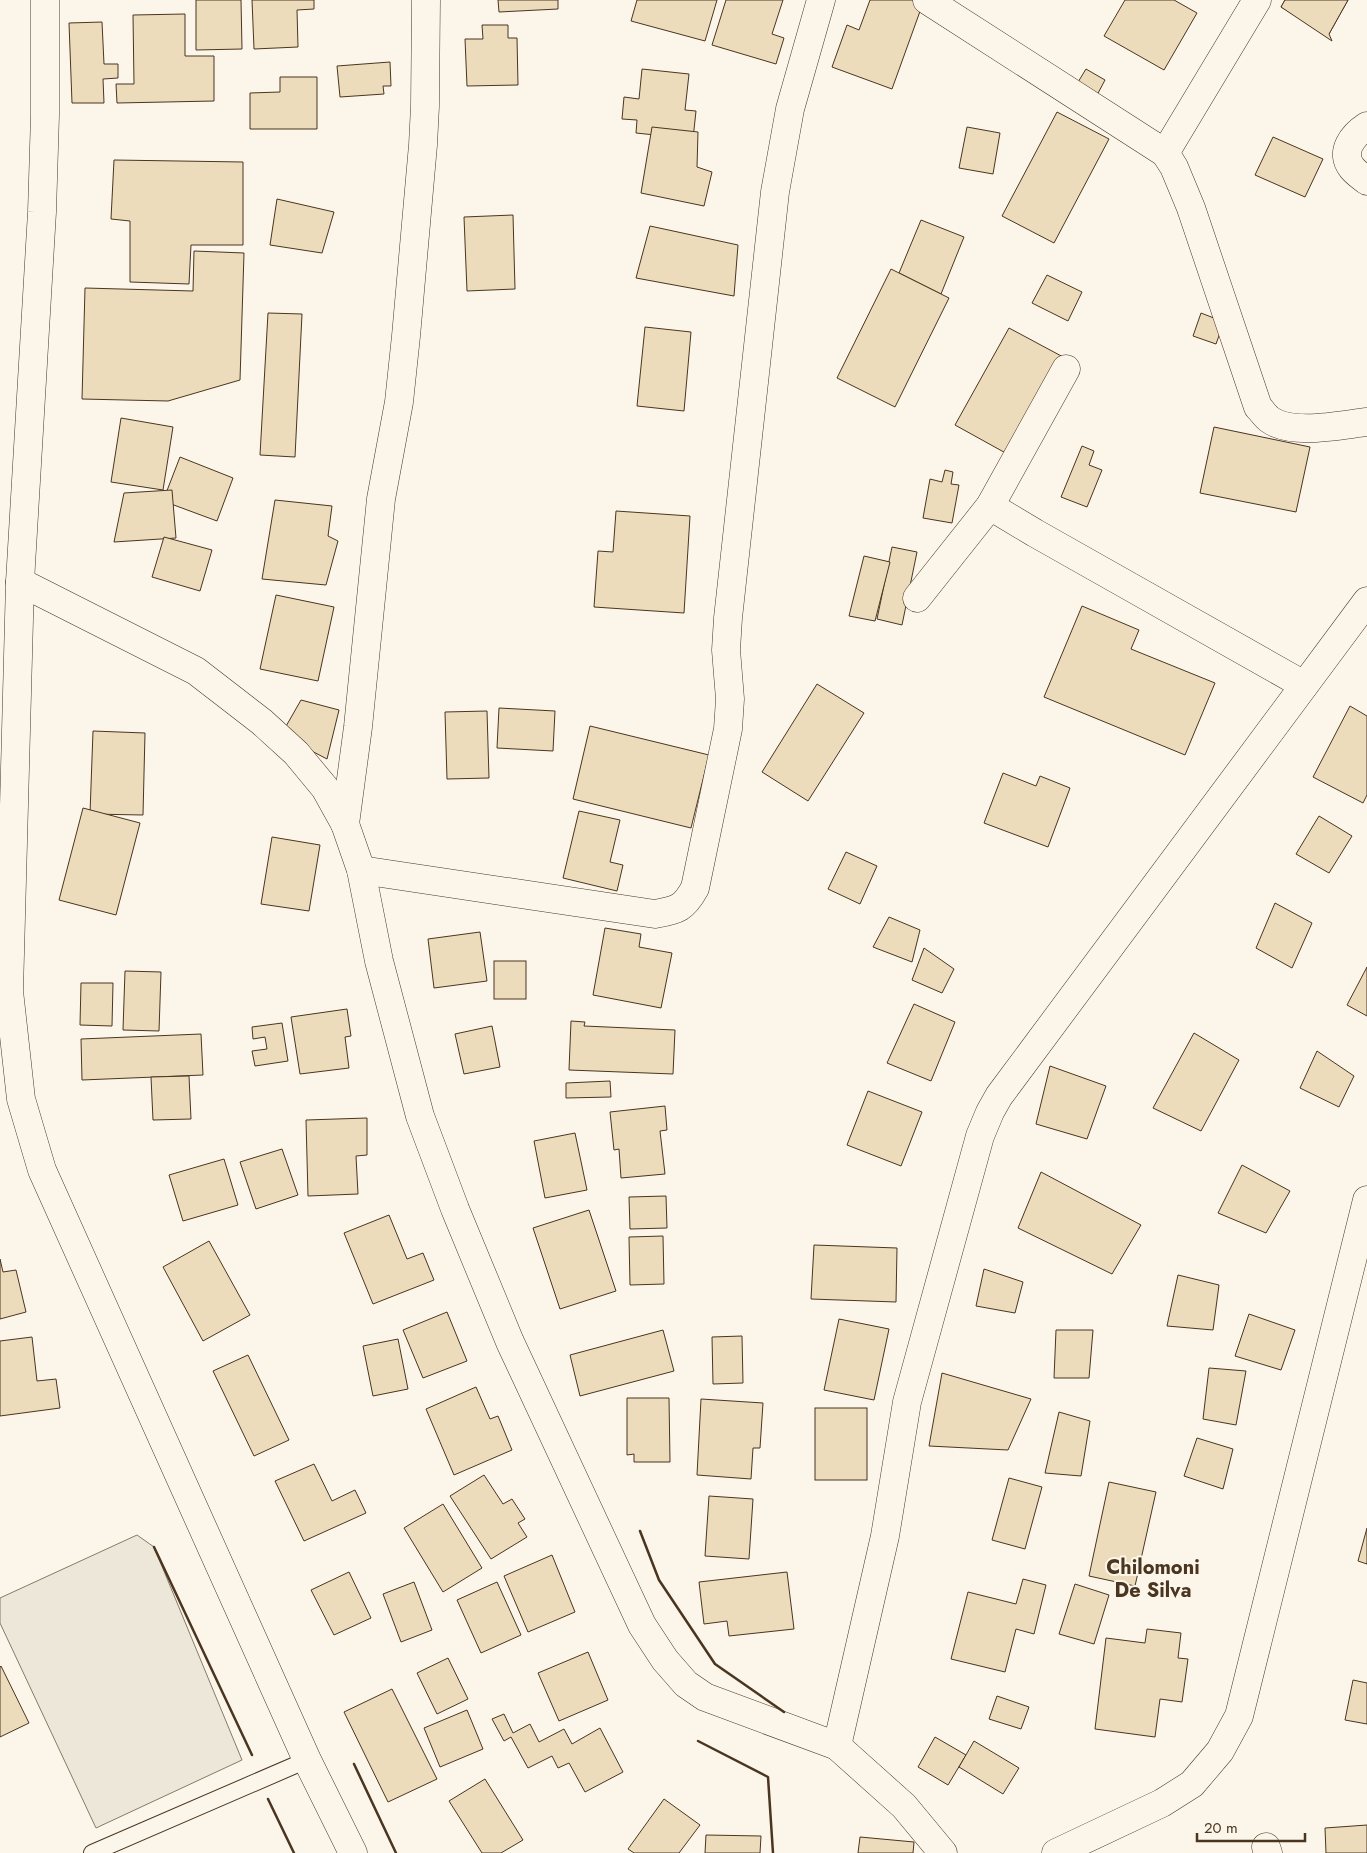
<svg xmlns="http://www.w3.org/2000/svg" width="1367" height="1853" font-family="Jost,sans-serif">
  <style>
    .parking { fill: #ede7d9; stroke: #887966 }
    .building { fill: #ecdcbc; stroke: #4a3520 }
    .lines { fill: none; stroke-linecap: round; stroke-linejoin: round }
    .lane-casing { stroke: #4a3520; stroke-width: 18 }
    .street-casing { stroke: #4a3520; stroke-width: 29 }
    .secondary-casing { stroke: #4a3520; stroke-width: 29 }
    .lane { stroke: #fbf6e9; stroke-width: 16 }
    .street { stroke: #fbf6e9; stroke-width: 28 }
    .secondary { stroke: #fbf6e9; stroke-width: 28 }
    .wall { stroke: #4a3520; stroke-width: 2.5 }
    .labels { text-anchor: middle; dominant-baseline: central; stroke-width: 4; stroke-linejoin: round; paint-order: stroke }
    .quarter-label { font-size: 20px; font-weight: bold; fill: #4a3520; stroke: #fbf6e9 }
  </style>
  <rect width="100%" height="100%" fill="#fbf6e9"/>
  <path class="parking" d="M 137,1535 L 154,1547 L 242,1760 L 96,1828 L 0,1623 L 0,1598 Z"/>
  <g class="building">
    <path d="M 196,0 L 241,0 L 242,49 L 196,50 Z"/>
    <path d="M 252,0 L 314,0 L 314,9 L 297,10 L 298,47 L 254,49 Z"/>
    <path d="M 498,0 L 558,0 L 558,9 L 499,12 Z"/>
    <path d="M 637,0 L 717,0 L 705,41 L 631,21 Z"/>
    <path d="M 726,0 L 783,0 L 772,34 L 784,38 L 776,64 L 712,45 Z"/>
    <path d="M 870,0 L 915,0 L 923,3 L 892,89 L 832,67 L 847,25 L 859,30 Z"/>
    <path d="M 1125,0 L 1174,0 L 1197,13 L 1164,70 L 1104,36 Z"/>
    <path d="M 1285,0 L 1348,0 L 1329,34 L 1281,7 Z"/>
    <path d="M 1285,0 L 1348,0 L 1329,34 L 1332,41 L 1281,7 Z"/>
    <path d="M 185,14 L 185,56 L 214,56 L 214,101 L 117,103 L 116,84 L 134,84 L 133,15 Z"/>
    <path d="M 102,22 L 104,64 L 118,64 L 118,78 L 103,79 L 104,103 L 72,103 L 69,23 Z"/>
    <path d="M 482,25 L 508,25 L 508,38 L 517,38 L 518,85 L 467,86 L 465,39 L 483,39 Z"/>
    <path d="M 390,62 L 391,86 L 383,86 L 384,94 L 340,97 L 337,66 Z"/>
    <path d="M 642,69 L 689,74 L 685,110 L 696,111 L 693,139 L 636,133 L 637,120 L 622,119 L 624,97 L 639,99 Z"/>
    <path d="M 1086,69 L 1105,80 L 1096,97 L 1075,87 Z"/>
    <path d="M 280,77 L 317,77 L 317,129 L 250,129 L 250,93 L 280,92 Z"/>
    <path d="M 1057,112 L 1109,139 L 1054,243 L 1002,216 Z"/>
    <path d="M 652,127 L 698,132 L 697,167 L 712,172 L 704,206 L 641,193 Z"/>
    <path d="M 967,127 L 1000,133 L 993,174 L 959,168 Z"/>
    <path d="M 1273,137 L 1323,159 L 1305,197 L 1255,175 Z"/>
    <path d="M 114,160 L 243,162 L 243,245 L 191,245 L 189,284 L 130,282 L 130,221 L 111,219 Z"/>
    <path d="M 277,199 L 334,212 L 322,253 L 270,245 Z"/>
    <path d="M 513,215 L 515,289 L 467,291 L 464,217 Z"/>
    <path d="M 921,220 L 964,237 L 941,294 L 899,273 Z"/>
    <path d="M 650,226 L 738,245 L 734,296 L 636,278 Z"/>
    <path d="M 194,251 L 244,253 L 240,380 L 168,401 L 82,399 L 85,288 L 193,291 Z"/>
    <path d="M 891,269 L 949,298 L 895,407 L 837,378 Z"/>
    <path d="M 1047,275 L 1082,292 L 1068,321 L 1032,303 Z"/>
    <path d="M 268,313 L 302,314 L 295,457 L 260,455 Z"/>
    <path d="M 1201,313 L 1224,322 L 1216,344 L 1193,336 Z"/>
    <path d="M 645,327 L 691,332 L 684,411 L 637,406 Z"/>
    <path d="M 1009,328 L 1065,358 L 1011,456 L 955,425 Z"/>
    <path d="M 121,418 L 173,427 L 163,490 L 111,482 Z"/>
    <path d="M 1214,427 L 1310,447 L 1296,512 L 1200,493 Z"/>
    <path d="M 1082,446 L 1094,451 L 1089,465 L 1102,470 L 1087,507 L 1061,497 Z"/>
    <path d="M 180,457 L 233,478 L 217,521 L 163,501 Z"/>
    <path d="M 945,470 L 953,472 L 951,484 L 959,485 L 952,523 L 923,518 L 930,479 L 942,482 Z"/>
    <path d="M 172,490 L 176,538 L 114,542 L 124,493 Z"/>
    <path d="M 275,500 L 332,506 L 328,536 L 338,541 L 326,585 L 262,579 Z"/>
    <path d="M 616,511 L 690,516 L 684,613 L 594,607 L 598,551 L 613,552 Z"/>
    <path d="M 164,537 L 212,550 L 200,591 L 152,577 Z"/>
    <path d="M 892,547 L 917,552 L 902,625 L 877,619 Z"/>
    <path d="M 864,556 L 890,562 L 875,621 L 849,616 Z"/>
    <path d="M 276,595 L 334,607 L 318,681 L 260,669 Z"/>
    <path d="M 1082,606 L 1139,630 L 1131,649 L 1215,683 L 1185,755 L 1044,697 Z"/>
    <path d="M 817,684 L 864,713 L 808,801 L 762,772 Z"/>
    <path d="M 301,700 L 339,710 L 327,759 L 281,735 Z"/>
    <path d="M 1350,706 L 1367,716 L 1367,795 L 1363,803 L 1313,777 Z"/>
    <path d="M 499,708 L 555,711 L 553,751 L 497,748 Z"/>
    <path d="M 487,711 L 489,778 L 447,779 L 445,712 Z"/>
    <path d="M 590,726 L 709,755 L 691,828 L 573,799 Z"/>
    <path d="M 93,731 L 145,733 L 143,815 L 90,814 Z"/>
    <path d="M 1003,773 L 1036,786 L 1040,776 L 1070,788 L 1048,847 L 984,823 Z"/>
    <path d="M 83,808 L 140,823 L 116,915 L 59,900 Z"/>
    <path d="M 579,811 L 620,820 L 610,862 L 623,865 L 617,891 L 563,878 Z"/>
    <path d="M 1319,816 L 1352,836 L 1329,873 L 1296,854 Z"/>
    <path d="M 272,837 L 320,845 L 309,911 L 261,904 Z"/>
    <path d="M 846,852 L 877,866 L 860,904 L 828,889 Z"/>
    <path d="M 1275,903 L 1312,923 L 1292,968 L 1256,948 Z"/>
    <path d="M 889,917 L 920,930 L 912,962 L 873,947 Z"/>
    <path d="M 605,928 L 641,934 L 639,947 L 672,953 L 661,1008 L 593,995 Z"/>
    <path d="M 480,932 L 487,981 L 434,988 L 428,939 Z"/>
    <path d="M 924,948 L 954,969 L 942,993 L 912,980 Z"/>
    <rect x="494" y="961" width="32" height="38"/>
    <path d="M 1367,967 L 1367,1016 L 1347,1005 Z"/>
    <path d="M 125,971 L 161,972 L 159,1031 L 123,1030 Z"/>
    <path d="M 81,983 L 113,983 L 112,1026 L 80,1025 Z"/>
    <path d="M 914,1004 L 955,1022 L 931,1081 L 887,1063 Z"/>
    <path d="M 347,1009 L 351,1036 L 345,1037 L 349,1068 L 300,1074 L 291,1017 Z"/>
    <path d="M 571,1021 L 585,1022 L 584,1026 L 675,1030 L 673,1074 L 569,1070 Z"/>
    <path d="M 282,1023 L 288,1061 L 255,1066 L 252,1051 L 267,1049 L 265,1037 L 253,1039 L 252,1027 Z"/>
    <path d="M 492,1026 L 500,1067 L 464,1074 L 455,1034 Z"/>
    <path d="M 1194,1033 L 1239,1060 L 1201,1131 L 1153,1108 Z"/>
    <path d="M 201,1034 L 203,1075 L 82,1080 L 81,1039 Z"/>
    <path d="M 1317,1051 L 1354,1076 L 1339,1107 L 1300,1088 Z"/>
    <path d="M 1050,1066 L 1106,1086 L 1087,1139 L 1036,1124 Z"/>
    <path d="M 189,1076 L 191,1119 L 153,1120 L 151,1077 Z"/>
    <path d="M 610,1081 L 611,1097 L 566,1098 L 566,1083 Z"/>
    <path d="M 868,1091 L 922,1112 L 901,1166 L 847,1145 Z"/>
    <path d="M 665,1106 L 667,1130 L 660,1131 L 665,1174 L 621,1178 L 619,1149 L 614,1150 L 610,1112 Z"/>
    <path d="M 367,1118 L 367,1155 L 356,1156 L 358,1194 L 308,1196 L 306,1120 Z"/>
    <path d="M 575,1133 L 587,1190 L 545,1198 L 534,1141 Z"/>
    <path d="M 282,1149 L 298,1195 L 256,1209 L 240,1162 Z"/>
    <path d="M 224,1159 L 238,1205 L 183,1221 L 169,1175 Z"/>
    <path d="M 1242,1165 L 1290,1191 L 1266,1233 L 1218,1213 Z"/>
    <path d="M 1041,1172 L 1141,1225 L 1112,1274 L 1018,1228 Z"/>
    <path d="M 666,1196 L 667,1228 L 630,1229 L 629,1197 Z"/>
    <path d="M 589,1210 L 616,1291 L 560,1309 L 533,1228 Z"/>
    <path d="M 389,1215 L 407,1259 L 423,1253 L 434,1280 L 373,1304 L 344,1233 Z"/>
    <path d="M 663,1236 L 664,1284 L 630,1285 L 629,1237 Z"/>
    <path d="M 209,1241 L 250,1315 L 203,1341 L 163,1267 Z"/>
    <path d="M 814,1245 L 897,1248 L 896,1302 L 811,1299 Z"/>
    <path d="M 0,1259 L 3,1272 L 16,1270 L 26,1312 L 0,1319 Z"/>
    <path d="M 984,1269 L 1023,1282 L 1015,1313 L 976,1306 Z"/>
    <path d="M 1178,1275 L 1219,1285 L 1213,1330 L 1167,1326 Z"/>
    <path d="M 447,1312 L 467,1361 L 423,1378 L 403,1330 Z"/>
    <path d="M 1249,1314 L 1295,1330 L 1281,1370 L 1235,1356 Z"/>
    <path d="M 839,1319 L 889,1329 L 874,1400 L 824,1390 Z"/>
    <path d="M 663,1330 L 674,1371 L 580,1396 L 570,1355 Z"/>
    <path d="M 1056,1330 L 1093,1330 L 1089,1378 L 1054,1378 Z"/>
    <path d="M 742,1336 L 743,1383 L 713,1384 L 712,1337 Z"/>
    <path d="M 32,1337 L 37,1381 L 56,1379 L 60,1408 L 0,1416 L 0,1341 Z"/>
    <path d="M 398,1339 L 408,1389 L 373,1396 L 363,1346 Z"/>
    <path d="M 248,1355 L 289,1440 L 254,1456 L 213,1371 Z"/>
    <path d="M 1209,1368 L 1246,1371 L 1236,1425 L 1203,1419 Z"/>
    <path d="M 942,1373 L 1031,1399 L 1008,1450 L 929,1446 Z"/>
    <path d="M 476,1387 L 490,1419 L 498,1416 L 512,1450 L 454,1475 L 426,1409 Z"/>
    <path d="M 627,1398 L 669,1398 L 670,1462 L 634,1462 L 634,1454 L 627,1455 Z"/>
    <path d="M 701,1399 L 763,1403 L 760,1448 L 753,1448 L 751,1479 L 697,1475 Z"/>
    <rect x="815" y="1408" width="52" height="72"/>
    <path d="M 1059,1412 L 1090,1421 L 1081,1476 L 1045,1473 Z"/>
    <path d="M 1197,1438 L 1233,1449 L 1223,1489 L 1184,1476 Z"/>
    <path d="M 314,1464 L 332,1501 L 355,1490 L 366,1513 L 304,1541 L 275,1481 Z"/>
    <path d="M 484,1475 L 503,1504 L 512,1499 L 525,1519 L 518,1523 L 527,1537 L 491,1559 L 450,1496 Z"/>
    <path d="M 1009,1478 L 1042,1487 L 1025,1549 L 992,1540 Z"/>
    <path d="M 1109,1482 L 1156,1492 L 1135,1586 L 1089,1576 Z"/>
    <path d="M 709,1496 L 753,1499 L 749,1559 L 705,1556 Z"/>
    <path d="M 443,1504 L 482,1568 L 443,1592 L 404,1528 Z"/>
    <path d="M 1367,1528 L 1367,1564 L 1358,1561 Z"/>
    <path d="M 552,1555 L 575,1612 L 528,1632 L 504,1576 Z"/>
    <path d="M 349,1572 L 371,1618 L 334,1635 L 311,1590 Z"/>
    <path d="M 787,1572 L 794,1629 L 729,1636 L 727,1621 L 704,1624 L 699,1582 Z"/>
    <path d="M 1023,1579 L 1046,1585 L 1034,1634 L 1016,1629 L 1005,1672 L 951,1659 L 968,1592 L 1016,1604 Z"/>
    <path d="M 414,1582 L 432,1630 L 401,1642 L 383,1594 Z"/>
    <path d="M 497,1582 L 521,1635 L 481,1653 L 457,1600 Z"/>
    <path d="M 1075,1584 L 1109,1595 L 1094,1644 L 1059,1634 Z"/>
    <path d="M 1147,1629 L 1181,1633 L 1178,1658 L 1188,1659 L 1182,1702 L 1160,1699 L 1155,1737 L 1095,1729 L 1106,1638 L 1145,1643 Z"/>
    <path d="M 588,1652 L 608,1700 L 559,1721 L 538,1673 Z"/>
    <path d="M 448,1658 L 468,1699 L 437,1714 L 417,1673 Z"/>
    <path d="M 1,1666 L 29,1723 L 0,1737 L 0,1667 Z"/>
    <path d="M 1353,1680 L 1367,1683 L 1367,1724 L 1345,1720 Z"/>
    <path d="M 392,1689 L 437,1779 L 388,1802 L 344,1712 Z"/>
    <path d="M 997,1696 L 1029,1707 L 1021,1729 L 989,1719 Z"/>
    <path d="M 467,1710 L 483,1749 L 440,1767 L 424,1728 Z"/>
    <path d="M 504,1714 L 513,1733 L 530,1724 L 539,1742 L 564,1729 L 572,1744 L 600,1728 L 623,1772 L 585,1792 L 569,1763 L 558,1768 L 552,1756 L 528,1768 L 511,1737 L 504,1741 L 492,1719 Z"/>
    <path d="M 935,1737 L 966,1755 L 948,1785 L 918,1767 Z"/>
    <path d="M 974,1741 L 1019,1768 L 1003,1794 L 959,1767 Z"/>
    <path d="M 485,1779 L 523,1840 L 501,1853 L 482,1853 L 449,1801 Z"/>
    <path d="M 664,1799 L 700,1825 L 679,1853 L 634,1853 L 628,1849 Z"/>
    <path d="M 1367,1825 L 1367,1853 L 1326,1853 L 1325,1828 Z"/>
    <path d="M 706,1835 L 761,1836 L 760,1853 L 705,1853 Z"/>
    <path d="M 860,1837 L 914,1842 L 913,1853 L 858,1853 Z"/>
  </g>
  <g class="lines">
    <defs>
      <path id="lane" d="M 92,1853 L 307,1760"/>
      <g id="street">
        <path d="M 927,0 L 1165,153 L 1174,167 L 1191,208 L 1258,407 C 1262,411 1265,416 1269,419 C 1291,436 1341,425 1367,422"/>
        <path d="M 1367,126 C 1353,135 1339,152 1352,168 C 1356,173 1362,177 1367,181"/>
        <path d="M 1165,153 L 1257,0"/>
        <path d="M 990,506 L 1035,533 L 1304,685"/>
        <path d="M 20,582 L 196,671 L 262,722 L 296,753 L 325,788 L 345,824 L 361,870 L 379,961 L 420,1116 L 455,1209 L 510,1342 L 642,1625 L 665,1660 L 686,1684 L 705,1697 L 837,1746 L 904,1806 L 943,1853"/>
        <path d="M 917,598 L 990,506 L 1066,369"/>
        <path d="M 345,824 L 358,727 L 381,499 L 399,402 L 406,336 L 423,145 L 425,106 L 426,0"/>
        <path d="M 361,870 L 655,914 C 678,910 684,908 695,888 L 728,729 L 730,699 L 726,650 L 728,618 L 775,192 L 790,109 L 821,0"/>
        <path d="M 837,1746 L 885,1536 L 907,1402 L 980,1136 L 990,1112 L 999,1096 L 1367,601"/>
        <path d="M 1266,1847 L 1268,1853"/>
        <path d="M 1056,1853 L 1162,1803 L 1192,1784 L 1220,1751 L 1239,1716 L 1367,1200"/>
      </g>
      <path id="secondary" d="M 45,0 L 45,115 L 42,212 L 20,582 L 9,991 L 21,1099 L 42,1170 L 307,1760 L 353,1853"/>
    </defs>
    <use href="#lane" class="lane-casing"/>
    <use href="#street" class="street-casing"/>
    <use href="#secondary" class="secondary-casing"/>
    <use href="#lane" class="lane"/>
    <use href="#street" class="street"/>
    <use href="#secondary" class="secondary"/>
    <g class="wall">
      <path d="M 640,1531 L 659,1580 L 715,1664 L 784,1712"/>
      <path d="M 154,1547 L 252,1755"/>
      <path d="M 698,1741 L 768,1777 L 773,1853"/>
      <path d="M 354,1764 L 396,1853"/>
      <path d="M 268,1799 L 294,1853"/>
    </g>
  </g>
  <g class="labels">
    <g class="quarter-label">
      <text x="1153" y="1567">Chilomoni<tspan x="1153" dy="23">De Silva</tspan></text>
    </g>
  </g>
  <path d="M1197 1833v8h108v-8" fill="none" stroke="#4a3520" stroke-width="2.5"/>
  <text x="1204" y="1833" font-size="15" fill="#4a3520" stroke="#fbf6e9" stroke-width="4" paint-order="stroke">20 m</text>
</svg>
